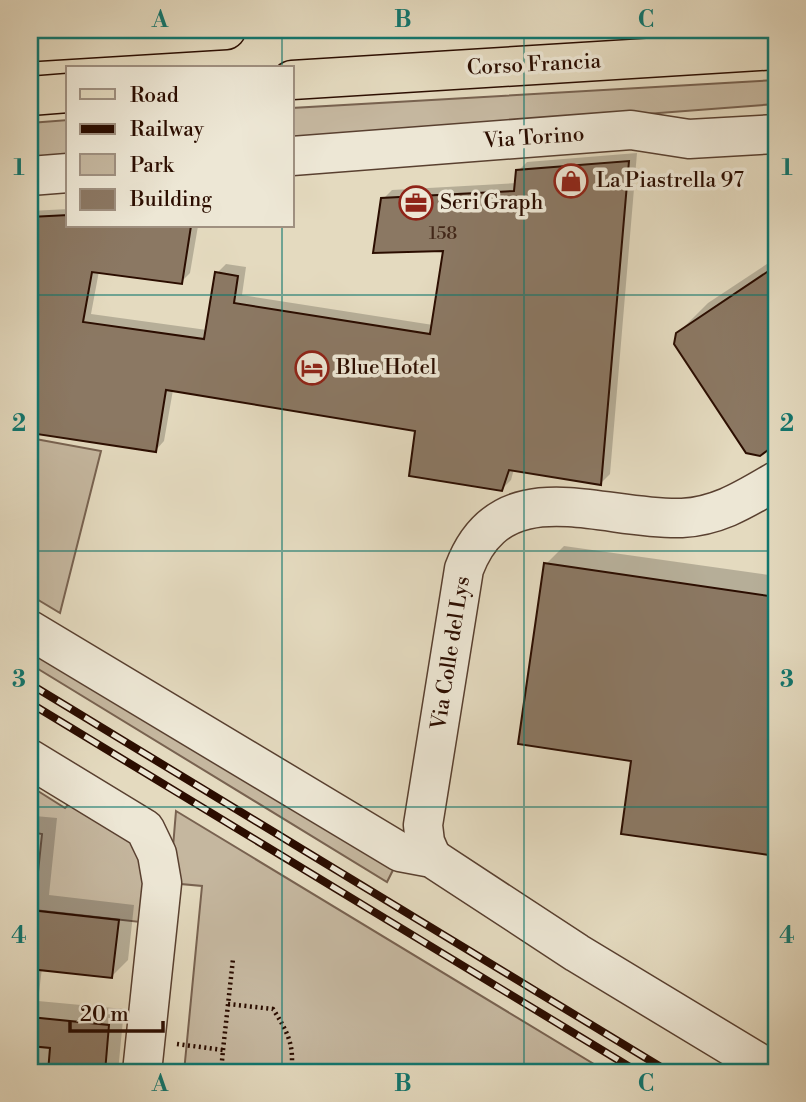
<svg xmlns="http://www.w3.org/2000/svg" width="806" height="1102" font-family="'Libre Bodoni',serif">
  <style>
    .green { fill: #c5b79f; stroke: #786250; stroke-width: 2 }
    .shadow { fill: #0003 }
    .building { fill: #8b7863; stroke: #2b0d00; stroke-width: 2 }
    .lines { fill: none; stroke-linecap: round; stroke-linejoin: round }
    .minor-casing { stroke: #594030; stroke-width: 41 }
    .major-casing { stroke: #2b0d00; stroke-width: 41 }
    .path { stroke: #2b0d00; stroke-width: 4.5; stroke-dasharray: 2 3.5; stroke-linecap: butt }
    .minor { stroke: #ede7d5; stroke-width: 38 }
    .major { stroke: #e4dabf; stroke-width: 38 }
    .rail-casing { stroke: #2b0d00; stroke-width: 8 }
    .rail { stroke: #ede7d5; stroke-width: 5; stroke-dasharray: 16; stroke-linecap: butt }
    .grid { fill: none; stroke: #0f766e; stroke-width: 2; stroke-opacity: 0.55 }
    .labels { text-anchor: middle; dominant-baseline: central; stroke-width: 7; stroke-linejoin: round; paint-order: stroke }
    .number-label { font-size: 18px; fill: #432819 }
    .street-label { font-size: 21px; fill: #2b0d00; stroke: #ede7d5 }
    .poi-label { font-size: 21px; fill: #2b0d00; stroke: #ede7d5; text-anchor: start }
    .neatline { fill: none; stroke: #0f766e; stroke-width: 2.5 }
    .grid-label { font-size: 23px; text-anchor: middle; font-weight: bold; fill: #0f766e }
  </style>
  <rect width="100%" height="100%" fill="#e4dabf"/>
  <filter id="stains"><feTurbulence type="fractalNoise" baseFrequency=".00286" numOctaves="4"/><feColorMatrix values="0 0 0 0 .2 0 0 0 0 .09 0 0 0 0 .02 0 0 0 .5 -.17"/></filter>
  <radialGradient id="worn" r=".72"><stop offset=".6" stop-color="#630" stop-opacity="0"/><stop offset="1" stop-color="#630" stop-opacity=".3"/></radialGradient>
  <g class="green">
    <path d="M 776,80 L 776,104 L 292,141 L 292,108 Z"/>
    <path d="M 68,120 L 68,158 L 30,161 L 30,123 Z"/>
    <path d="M 30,438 L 101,451 L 60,613 L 30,595 Z"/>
    <path d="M 30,642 L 393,870 L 387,882 L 30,664 Z"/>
    <path d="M 30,786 L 65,808 L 75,798 L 135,835 L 146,858 L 140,922 L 34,910 L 42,834 L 30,832 Z"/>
    <path d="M 176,811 L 607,1072 L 184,1072 L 202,886 L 170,883 Z"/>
  </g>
  <g class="shadow">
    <path d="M 637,153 L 610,474 L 601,483 L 514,469 L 511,480 L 502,489 L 417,430 L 173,390 L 164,441 L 156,450 L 30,431 L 30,211 L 68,209 L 68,226 L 198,226 L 190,273 L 181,282 L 99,271 L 91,314 L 207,330 L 217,273 L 226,264 L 246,267 L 242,295 L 433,325 L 445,249 L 383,199 L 392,190 L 517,183 L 518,171 L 527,162 Z"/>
    <path d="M 776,258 L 776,442 L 759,454 L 678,333 L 708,303 Z"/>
    <path d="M 564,546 L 776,576 L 776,855 L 623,832 L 633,759 L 546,564 Z"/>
    <path d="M 35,816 L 57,818 L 49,895 L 134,905 L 128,960 L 112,976 L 42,968 L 38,1001 L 124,1009 L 118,1072 L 30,1072 L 30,821 Z"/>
  </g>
  <g class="building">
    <path d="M 629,161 L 601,485 L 509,470 L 502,491 L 409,476 L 415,431 L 166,390 L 156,452 L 30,433 L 30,217 L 68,215 L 68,226 L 191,226 L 182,284 L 92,272 L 83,322 L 204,339 L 215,272 L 238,276 L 234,303 L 430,334 L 443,251 L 373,253 L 381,198 L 514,191 L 516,170 Z"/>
    <path d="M 776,266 L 776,444 L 760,456 L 746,453 L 674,344 L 676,333 Z"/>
    <path d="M 544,563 L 776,597 L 776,856 L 621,834 L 631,761 L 518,744 Z"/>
    <path d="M 30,910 L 119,920 L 112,978 L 30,969 Z"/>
    <path d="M 30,1017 L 109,1025 L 105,1072 L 48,1072 L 50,1048 L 30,1046 Z"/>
  </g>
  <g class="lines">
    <defs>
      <g id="minor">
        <path d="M 292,156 L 631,130 L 689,139 L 776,134"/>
        <path d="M 30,176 L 68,173"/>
        <path d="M 30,630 L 400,852 L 432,858 L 577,953 L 774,1072"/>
        <path d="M 30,759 L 145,829 L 157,854 L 162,883 L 142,1072"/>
        <path d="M 432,858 L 425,842 L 423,825 L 464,569 C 502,468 602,521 682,518 C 719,516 745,499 776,481"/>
      </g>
      <g id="major">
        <path d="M 30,42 L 226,30"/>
        <path d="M 292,80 L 776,50"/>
        <path d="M 30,96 L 68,93"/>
      </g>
    </defs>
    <use href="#minor" class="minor-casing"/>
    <use href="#major" class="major-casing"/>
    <g class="path">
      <path d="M 228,1004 L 273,1009 C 287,1031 295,1045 291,1072"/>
      <path d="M 177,1044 L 223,1050 L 221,1072"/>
      <path d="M 223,1050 L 233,959"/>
    </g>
    <use href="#minor" class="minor"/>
    <use href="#major" class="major"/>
    <defs>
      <g id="rail">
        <path d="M 30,684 L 669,1072"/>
        <path d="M 30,703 L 638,1072"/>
      </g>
    </defs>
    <use href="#rail" class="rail-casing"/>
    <use href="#rail" class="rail"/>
  </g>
  <path class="grid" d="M 282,30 L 282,68M 524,30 L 524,1072M 282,226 L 282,1072M 30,295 L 776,295M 30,551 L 776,551M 30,807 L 776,807"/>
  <defs>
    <symbol id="shop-ring" viewBox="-11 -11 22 22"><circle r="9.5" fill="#ede7d5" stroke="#8f2418" stroke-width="1.5"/><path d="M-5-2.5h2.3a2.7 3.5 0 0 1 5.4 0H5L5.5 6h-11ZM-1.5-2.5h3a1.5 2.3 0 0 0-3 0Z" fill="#8f2418"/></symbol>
    <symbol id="office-ring" viewBox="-11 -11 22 22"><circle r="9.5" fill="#ede7d5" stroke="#8f2418" stroke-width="1.5"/><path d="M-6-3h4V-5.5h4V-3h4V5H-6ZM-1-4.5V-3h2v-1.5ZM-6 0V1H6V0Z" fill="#8f2418"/></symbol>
    <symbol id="hotel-ring" viewBox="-11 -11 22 22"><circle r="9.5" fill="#ede7d5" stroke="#8f2418" stroke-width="1.5"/><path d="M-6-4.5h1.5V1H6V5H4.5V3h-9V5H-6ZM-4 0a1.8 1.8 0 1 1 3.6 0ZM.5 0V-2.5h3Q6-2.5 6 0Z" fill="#8f2418"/></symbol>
  </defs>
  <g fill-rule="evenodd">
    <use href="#shop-ring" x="552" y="162" width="38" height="38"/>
    <use href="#office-ring" x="397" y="184" width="38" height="38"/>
    <use href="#hotel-ring" x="293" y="349" width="38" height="38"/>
  </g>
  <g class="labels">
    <g class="number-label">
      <text x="443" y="233">158</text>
    </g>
    <g class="street-label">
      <text transform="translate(534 65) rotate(-3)">Corso Francia</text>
      <text transform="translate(534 138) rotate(-4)">Via Torino</text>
      <text transform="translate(451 653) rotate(-81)">Via Colle del Lys</text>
    </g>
    <g class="poi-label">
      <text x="596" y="181">La Piastrella 97</text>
      <text x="440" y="203">Seri Graph</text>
      <text x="336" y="368">Blue Hotel</text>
    </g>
  </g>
  <rect width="806" height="1102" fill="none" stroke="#e4dabf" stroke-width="77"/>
  <rect x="66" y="66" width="228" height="161" fill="#ede7d5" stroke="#9f9080" stroke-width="2"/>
  <rect x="80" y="89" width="35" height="10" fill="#e4dabf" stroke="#9f9080" stroke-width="2"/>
  <text x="130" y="102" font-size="21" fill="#2b0d00">Road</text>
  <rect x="80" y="124" width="35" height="10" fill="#2b0d00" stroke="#9f9080" stroke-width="2"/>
  <text x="130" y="136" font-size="21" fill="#2b0d00">Railway</text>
  <rect x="80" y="154" width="35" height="21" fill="#c5b79f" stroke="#9f9080" stroke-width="2"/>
  <text x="130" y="172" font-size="21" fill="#2b0d00">Park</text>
  <rect x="80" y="189" width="35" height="21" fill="#8b7863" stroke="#9f9080" stroke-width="2"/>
  <text x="130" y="206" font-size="21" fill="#2b0d00">Building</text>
  <path d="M70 1021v10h93v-10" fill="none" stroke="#2b0d00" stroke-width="3.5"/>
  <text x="80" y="1021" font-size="21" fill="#2b0d00" stroke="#ede7d5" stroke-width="5" paint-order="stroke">20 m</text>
  <rect x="38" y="38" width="730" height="1026" class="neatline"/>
  <g class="grid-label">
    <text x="160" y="27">A</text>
    <text x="403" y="27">B</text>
    <text x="646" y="27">C</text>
    <text x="19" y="175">1</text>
    <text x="787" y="175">1</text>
    <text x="19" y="431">2</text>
    <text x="787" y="431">2</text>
    <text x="19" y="687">3</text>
    <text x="787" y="687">3</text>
    <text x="19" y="943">4</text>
    <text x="787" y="943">4</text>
    <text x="160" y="1091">A</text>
    <text x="403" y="1091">B</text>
    <text x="646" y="1091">C</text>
  </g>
  <rect width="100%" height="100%" filter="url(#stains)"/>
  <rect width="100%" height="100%" fill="url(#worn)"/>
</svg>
